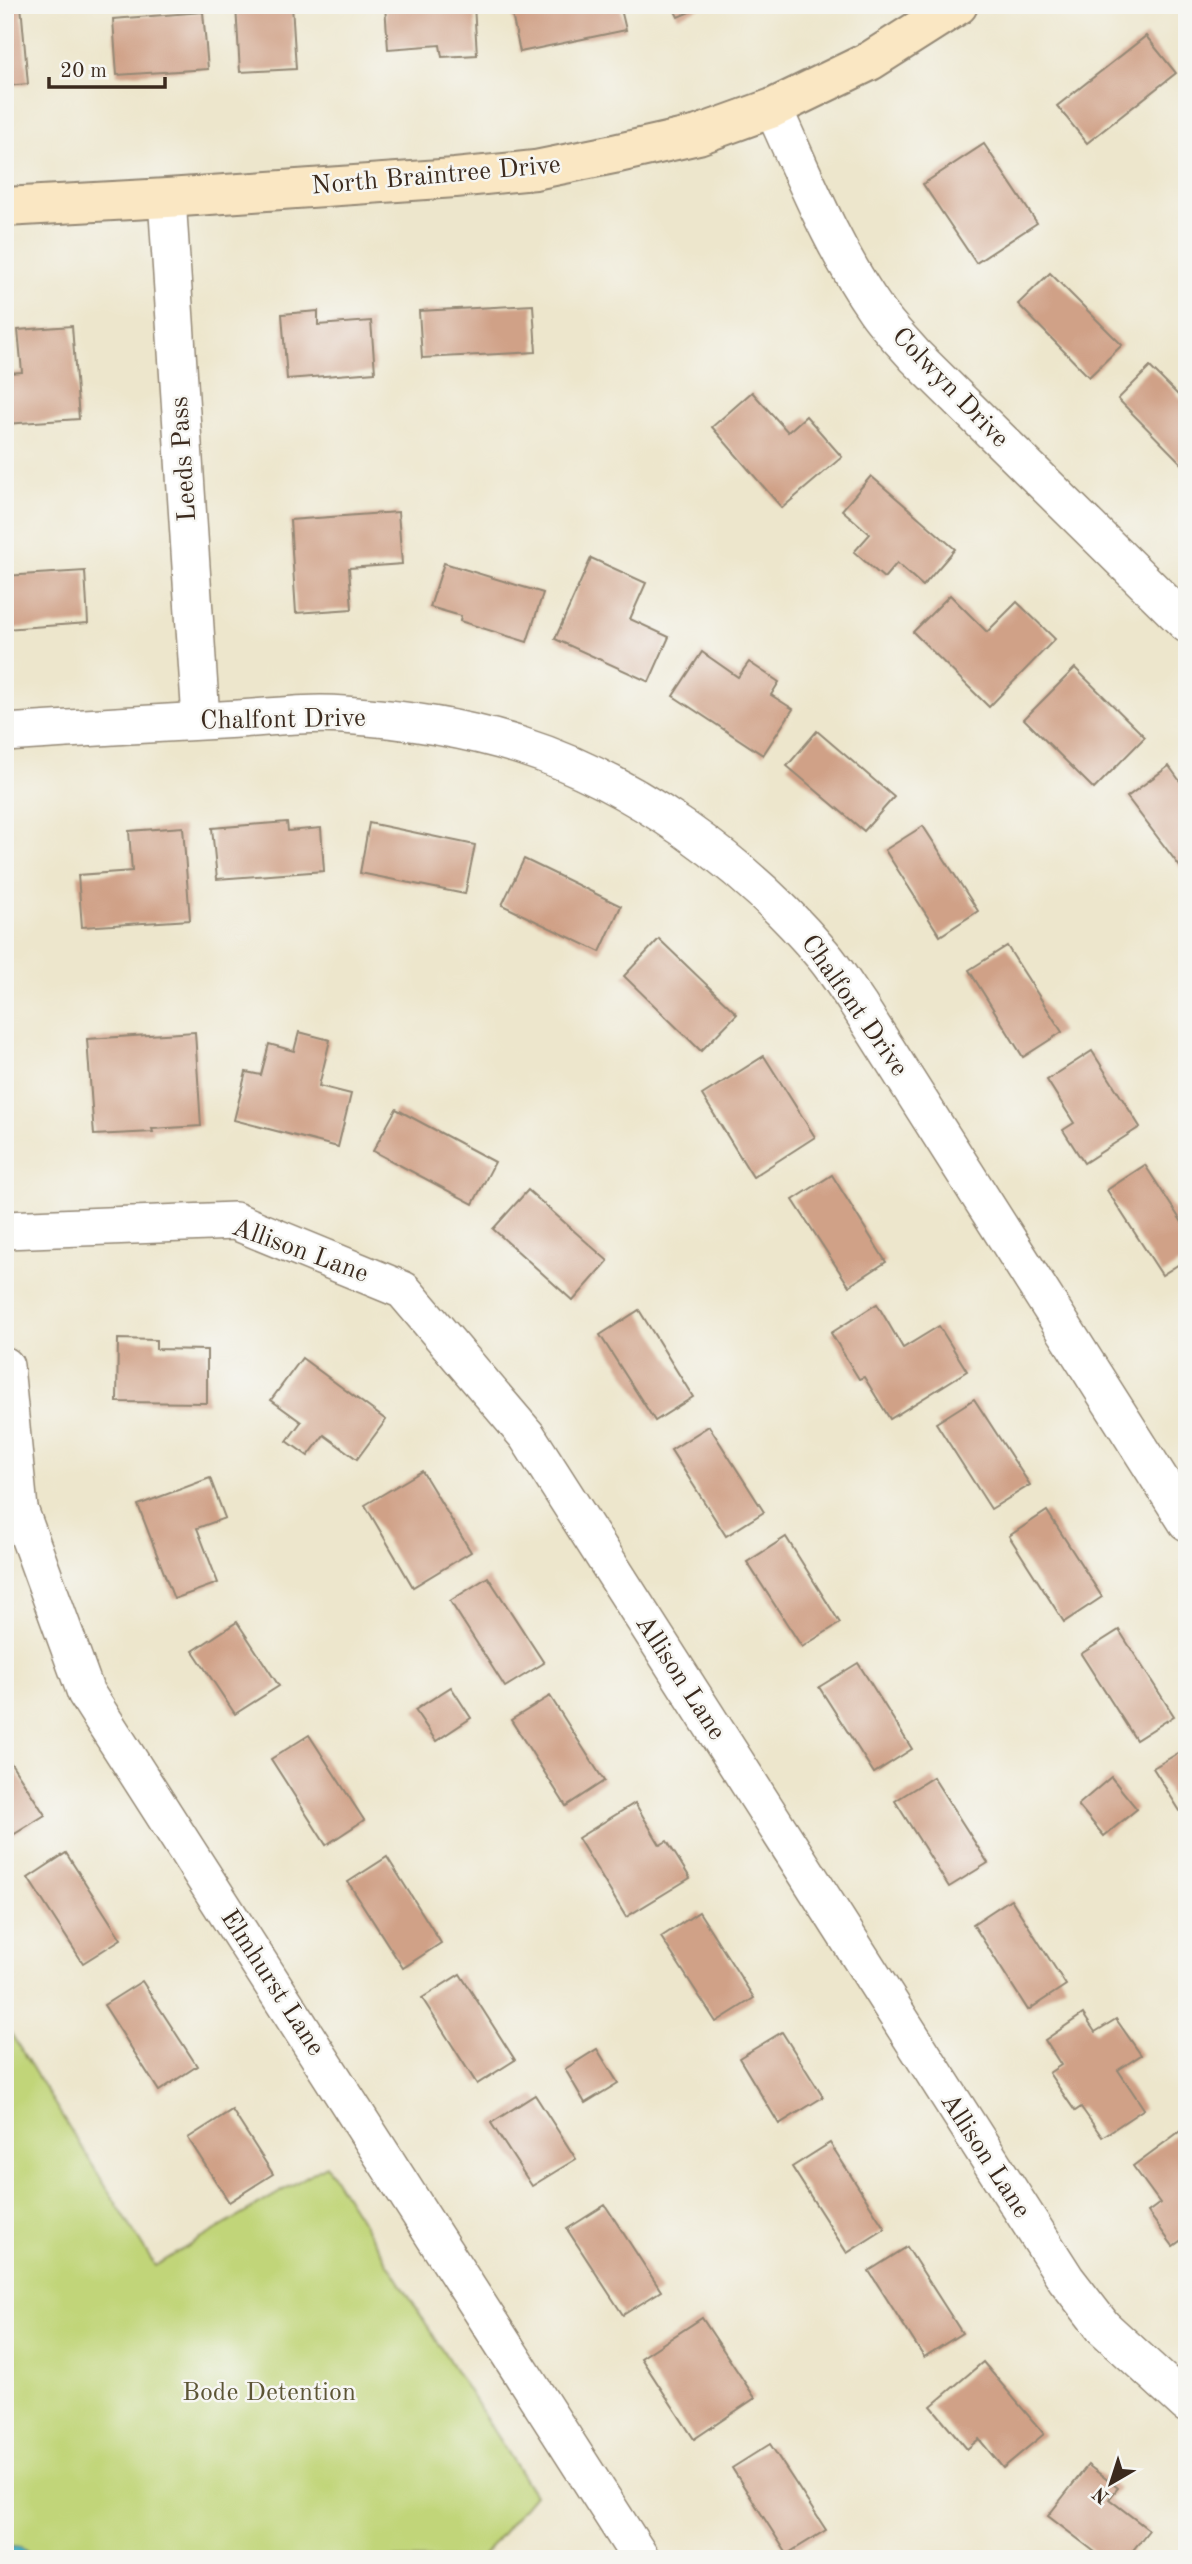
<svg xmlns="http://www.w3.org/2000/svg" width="1192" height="2564" font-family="'Old Standard TT',serif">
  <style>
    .green { fill: #c1d579; stroke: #7e804c; stroke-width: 2 }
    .water { fill: #44afc2; stroke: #406c70; stroke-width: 2 }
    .building { fill: #d0a187 }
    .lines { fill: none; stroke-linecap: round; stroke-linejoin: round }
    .street-casing { stroke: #948875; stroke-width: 40 }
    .secondary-casing { stroke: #948875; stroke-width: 42 }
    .street { stroke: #fff; stroke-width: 37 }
    .secondary { stroke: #fae7c3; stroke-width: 38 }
    .labels { text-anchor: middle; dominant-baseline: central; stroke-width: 5; stroke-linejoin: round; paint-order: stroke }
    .street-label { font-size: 26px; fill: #3b2a1e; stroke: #f6f6f2 }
    .park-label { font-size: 26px; fill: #5c5535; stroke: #f6f6f2 }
  </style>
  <rect width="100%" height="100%" fill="#f6f6f2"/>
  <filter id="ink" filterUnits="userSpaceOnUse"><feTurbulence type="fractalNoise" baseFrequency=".0143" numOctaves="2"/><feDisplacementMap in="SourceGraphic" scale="14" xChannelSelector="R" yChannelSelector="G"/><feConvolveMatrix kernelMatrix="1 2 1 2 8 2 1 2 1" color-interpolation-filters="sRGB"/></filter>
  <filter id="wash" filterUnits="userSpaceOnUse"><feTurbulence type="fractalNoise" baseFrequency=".00686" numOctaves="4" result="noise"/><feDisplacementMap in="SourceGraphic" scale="28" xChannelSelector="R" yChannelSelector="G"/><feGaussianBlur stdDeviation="1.57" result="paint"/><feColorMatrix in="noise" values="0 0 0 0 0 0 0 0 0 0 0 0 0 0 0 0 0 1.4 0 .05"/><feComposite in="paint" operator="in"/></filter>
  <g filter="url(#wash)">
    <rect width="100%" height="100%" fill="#ede6cc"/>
    <path class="green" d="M 5,2024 L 155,2266 L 326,2165 L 534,2495 L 480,2559 L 5,2559 Z"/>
    <path class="water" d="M 5,2545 L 20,2547 L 36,2559 L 5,2559 Z"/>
    <g id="blocks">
      <g class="building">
        <path d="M 5,5 L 21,5 L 28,84 L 5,86 Z"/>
        <path d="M 292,5 L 296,69 L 240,72 L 236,6 Z"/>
        <path d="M 385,5 L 474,5 L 477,55 L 442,57 L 440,45 L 388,49 Z"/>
        <path d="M 510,5 L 620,5 L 626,30 L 520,52 Z"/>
        <path d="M 672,5 L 706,5 L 678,17 Z"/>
        <path d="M 203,12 L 208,69 L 117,75 L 113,19 Z"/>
        <path d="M 1146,36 L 1176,73 L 1087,143 L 1057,106 Z"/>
        <path d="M 984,144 L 1037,223 L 976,263 L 923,184 Z"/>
        <path d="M 1050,273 L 1122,345 L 1089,377 L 1018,304 Z"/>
        <path d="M 533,305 L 536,352 L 422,358 L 419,311 Z"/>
        <path d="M 318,311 L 318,325 L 371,321 L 375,372 L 287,379 L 282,314 Z"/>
        <path d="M 72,326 L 79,419 L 5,424 L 5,358 L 7,358 L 8,373 L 22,372 L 18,330 Z"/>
        <path d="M 1150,367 L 1187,404 L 1187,469 L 1118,399 Z"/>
        <path d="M 752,392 L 788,432 L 806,416 L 842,457 L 782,508 L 712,427 Z"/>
        <path d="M 871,476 L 955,549 L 923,586 L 897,563 L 884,578 L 854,552 L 870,534 L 842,510 Z"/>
        <path d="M 398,512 L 402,564 L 349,568 L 352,609 L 296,613 L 290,520 Z"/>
        <path d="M 591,558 L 646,583 L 630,619 L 669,637 L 649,682 L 555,639 Z"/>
        <path d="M 444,563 L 543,593 L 527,642 L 460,621 L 461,616 L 430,607 Z"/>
        <path d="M 85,571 L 88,623 L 5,629 L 5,576 Z"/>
        <path d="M 950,595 L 987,632 L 1017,602 L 1055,639 L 989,707 L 913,632 Z"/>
        <path d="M 702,652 L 738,677 L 749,662 L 779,682 L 771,695 L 793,709 L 763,755 L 673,696 Z"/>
        <path d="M 1075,668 L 1145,737 L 1094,789 L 1024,719 Z"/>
        <path d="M 817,731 L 894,797 L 864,831 L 787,766 Z"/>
        <path d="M 1169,766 L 1187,791 L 1187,876 L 1127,797 Z"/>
        <path d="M 287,822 L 288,831 L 321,828 L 324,871 L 217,879 L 212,828 Z"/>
        <path d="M 369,823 L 475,845 L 465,894 L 360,873 Z"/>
        <path d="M 923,826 L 978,911 L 940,936 L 885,850 Z"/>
        <path d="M 183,827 L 190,920 L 82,927 L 78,875 L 132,871 L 129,831 Z"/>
        <path d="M 524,859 L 621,906 L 600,952 L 502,905 Z"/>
        <path d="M 659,939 L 737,1014 L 701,1051 L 624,976 Z"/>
        <path d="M 1007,946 L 1062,1032 L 1023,1057 L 969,970 Z"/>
        <path d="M 195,1032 L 201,1126 L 152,1129 L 153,1132 L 94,1135 L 87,1039 Z"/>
        <path d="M 299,1032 L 330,1040 L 319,1086 L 351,1094 L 338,1147 L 234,1120 L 246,1072 L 261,1075 L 269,1044 L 294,1051 Z"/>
        <path d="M 1092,1051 L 1140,1127 L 1084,1163 L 1063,1130 L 1074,1123 L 1047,1080 Z"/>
        <path d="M 764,1056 L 815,1137 L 753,1177 L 702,1095 Z"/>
        <path d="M 396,1109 L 495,1162 L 473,1204 L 373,1151 Z"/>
        <path d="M 1145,1165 L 1187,1230 L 1187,1259 L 1162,1275 L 1107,1190 Z"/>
        <path d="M 832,1175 L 886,1262 L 849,1286 L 793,1200 Z"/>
        <path d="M 528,1190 L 608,1261 L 573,1301 L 493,1229 Z"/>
        <path d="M 877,1304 L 903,1348 L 939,1326 L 967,1371 L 890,1419 L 864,1377 L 859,1379 L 831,1333 Z"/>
        <path d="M 639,1310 L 693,1397 L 655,1421 L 600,1335 Z"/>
        <path d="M 118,1339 L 156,1340 L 156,1349 L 207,1350 L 207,1403 L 117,1402 Z"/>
        <path d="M 302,1358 L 386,1420 L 357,1459 L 324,1435 L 308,1456 L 287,1441 L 301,1422 L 271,1400 Z"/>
        <path d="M 974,1399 L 1030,1485 L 991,1509 L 936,1423 Z"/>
        <path d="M 709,1426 L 764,1512 L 726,1536 L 671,1450 Z"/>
        <path d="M 422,1471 L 471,1552 L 413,1587 L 365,1505 Z"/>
        <path d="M 210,1478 L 225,1518 L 197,1528 L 218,1583 L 174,1599 L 138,1505 Z"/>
        <path d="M 1047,1511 L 1102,1597 L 1064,1622 L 1009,1536 Z"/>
        <path d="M 786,1537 L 840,1623 L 802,1647 L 747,1562 Z"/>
        <path d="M 488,1577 L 544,1663 L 505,1687 L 450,1601 Z"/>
        <path d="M 237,1622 L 279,1686 L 235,1714 L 193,1651 Z"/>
        <path d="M 1119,1630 L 1174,1716 L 1136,1740 L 1081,1654 Z"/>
        <path d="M 858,1663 L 912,1749 L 874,1773 L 819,1687 Z"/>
        <path d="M 451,1687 L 471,1718 L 436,1741 L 415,1710 Z"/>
        <path d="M 550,1696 L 604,1781 L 566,1806 L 511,1720 Z"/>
        <path d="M 309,1735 L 364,1820 L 326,1845 L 271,1759 Z"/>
        <path d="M 1187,1748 L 1187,1822 L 1153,1768 Z"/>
        <path d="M 5,1754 L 45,1815 L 5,1840 Z"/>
        <path d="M 933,1777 L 988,1863 L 949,1887 L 895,1801 Z"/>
        <path d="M 1111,1777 L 1137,1809 L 1104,1836 L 1078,1805 Z"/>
        <path d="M 635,1803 L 660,1845 L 667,1841 L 690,1878 L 626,1917 L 578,1838 Z"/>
        <path d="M 66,1853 L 121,1939 L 83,1963 L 28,1878 Z"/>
        <path d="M 387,1857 L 441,1943 L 403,1968 L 348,1882 Z"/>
        <path d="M 1011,1899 L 1066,1985 L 1028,2010 L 973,1924 Z"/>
        <path d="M 699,1912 L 754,1998 L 716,2022 L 661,1937 Z"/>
        <path d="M 460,1974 L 515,2060 L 477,2084 L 422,1998 Z"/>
        <path d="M 142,1981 L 197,2066 L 159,2091 L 104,2005 Z"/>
        <path d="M 1083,2014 L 1095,2032 L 1116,2019 L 1141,2055 L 1118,2070 L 1144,2109 L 1102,2137 L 1081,2107 L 1075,2111 L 1049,2073 L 1061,2065 L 1045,2040 Z"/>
        <path d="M 782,2032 L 823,2097 L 779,2124 L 739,2058 Z"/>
        <path d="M 597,2049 L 618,2083 L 585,2103 L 565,2069 Z"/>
        <path d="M 535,2095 L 576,2159 L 532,2186 L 491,2123 Z"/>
        <path d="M 232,2110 L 273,2174 L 229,2202 L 188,2138 Z"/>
        <path d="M 1187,2126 L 1187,2236 L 1173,2246 L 1148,2212 L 1160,2203 L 1133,2166 Z"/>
        <path d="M 830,2143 L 885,2229 L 847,2253 L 792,2167 Z"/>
        <path d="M 605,2205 L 661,2291 L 623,2315 L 567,2229 Z"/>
        <path d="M 907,2247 L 962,2333 L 924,2357 L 869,2271 Z"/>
        <path d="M 702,2318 L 755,2398 L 694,2439 L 641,2358 Z"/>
        <path d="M 983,2362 L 1044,2434 L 1003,2468 L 979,2439 L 967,2449 L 931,2406 Z"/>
        <path d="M 770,2444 L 826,2530 L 787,2554 L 732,2468 Z"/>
        <path d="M 1088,2465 L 1118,2488 L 1109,2499 L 1149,2530 L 1126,2559 L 1104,2559 L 1048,2516 Z"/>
      </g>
    </g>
  </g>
  <g filter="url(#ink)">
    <use href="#blocks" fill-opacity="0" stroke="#948875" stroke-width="2"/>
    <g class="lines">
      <defs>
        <g id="street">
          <path d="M 773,108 C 804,176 833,249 876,310 C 887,326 902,341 915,356 L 1187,624"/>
          <path d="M 167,198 L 201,720"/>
          <path d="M 5,733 C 83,728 160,723 238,719 C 273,717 309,712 344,715 C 403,719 464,728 521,746 C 634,782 746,864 822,954 C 836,970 847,989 859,1006 L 1187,1522"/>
          <path d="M 5,1230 L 235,1221 L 403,1290 L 527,1436 L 1066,2279 L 1103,2327 L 1187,2404"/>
          <path d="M 5,1366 L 19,1509 L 86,1693 L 641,2559"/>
        </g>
        <path id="secondary" d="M 5,207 L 167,198 L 455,178 L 535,170 L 614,154 L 698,135 L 773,108 L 870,61 L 958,5"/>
      </defs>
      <use href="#street" class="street-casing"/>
      <use href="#secondary" class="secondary-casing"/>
      <use href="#street" class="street"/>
      <use href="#secondary" class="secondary"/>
    </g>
  </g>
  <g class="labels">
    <g class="street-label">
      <text transform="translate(436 176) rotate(-5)">North Braintree Drive</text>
      <text transform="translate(950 388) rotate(46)">Colwyn Drive</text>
      <text transform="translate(184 459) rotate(-94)">Leeds Pass</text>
      <text transform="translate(283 720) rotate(-1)">Chalfont Drive</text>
      <text transform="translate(854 1006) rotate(55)">Chalfont Drive</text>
      <text transform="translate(300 1251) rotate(20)">Allison Lane</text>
      <text transform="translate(680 1678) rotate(57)">Allison Lane</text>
      <text transform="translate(272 1983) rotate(57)">Elmhurst Lane</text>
      <text transform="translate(985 2156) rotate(57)">Allison Lane</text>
    </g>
    <g class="park-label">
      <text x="269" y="2393">Bode Detention</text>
    </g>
  </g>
  <rect width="1192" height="2564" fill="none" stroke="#f6f6f2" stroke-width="28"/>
  <g transform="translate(1111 2483) rotate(219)" stroke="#f6f6f2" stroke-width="5" paint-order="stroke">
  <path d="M0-5L12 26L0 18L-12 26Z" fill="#3b2a1e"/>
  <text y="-10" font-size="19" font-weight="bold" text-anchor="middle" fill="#3b2a1e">N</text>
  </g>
  <path d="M49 77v10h116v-10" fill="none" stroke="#3b2a1e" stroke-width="3.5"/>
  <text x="60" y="77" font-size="21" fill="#3b2a1e" stroke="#f6f6f2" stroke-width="5" paint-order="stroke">20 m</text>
</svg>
